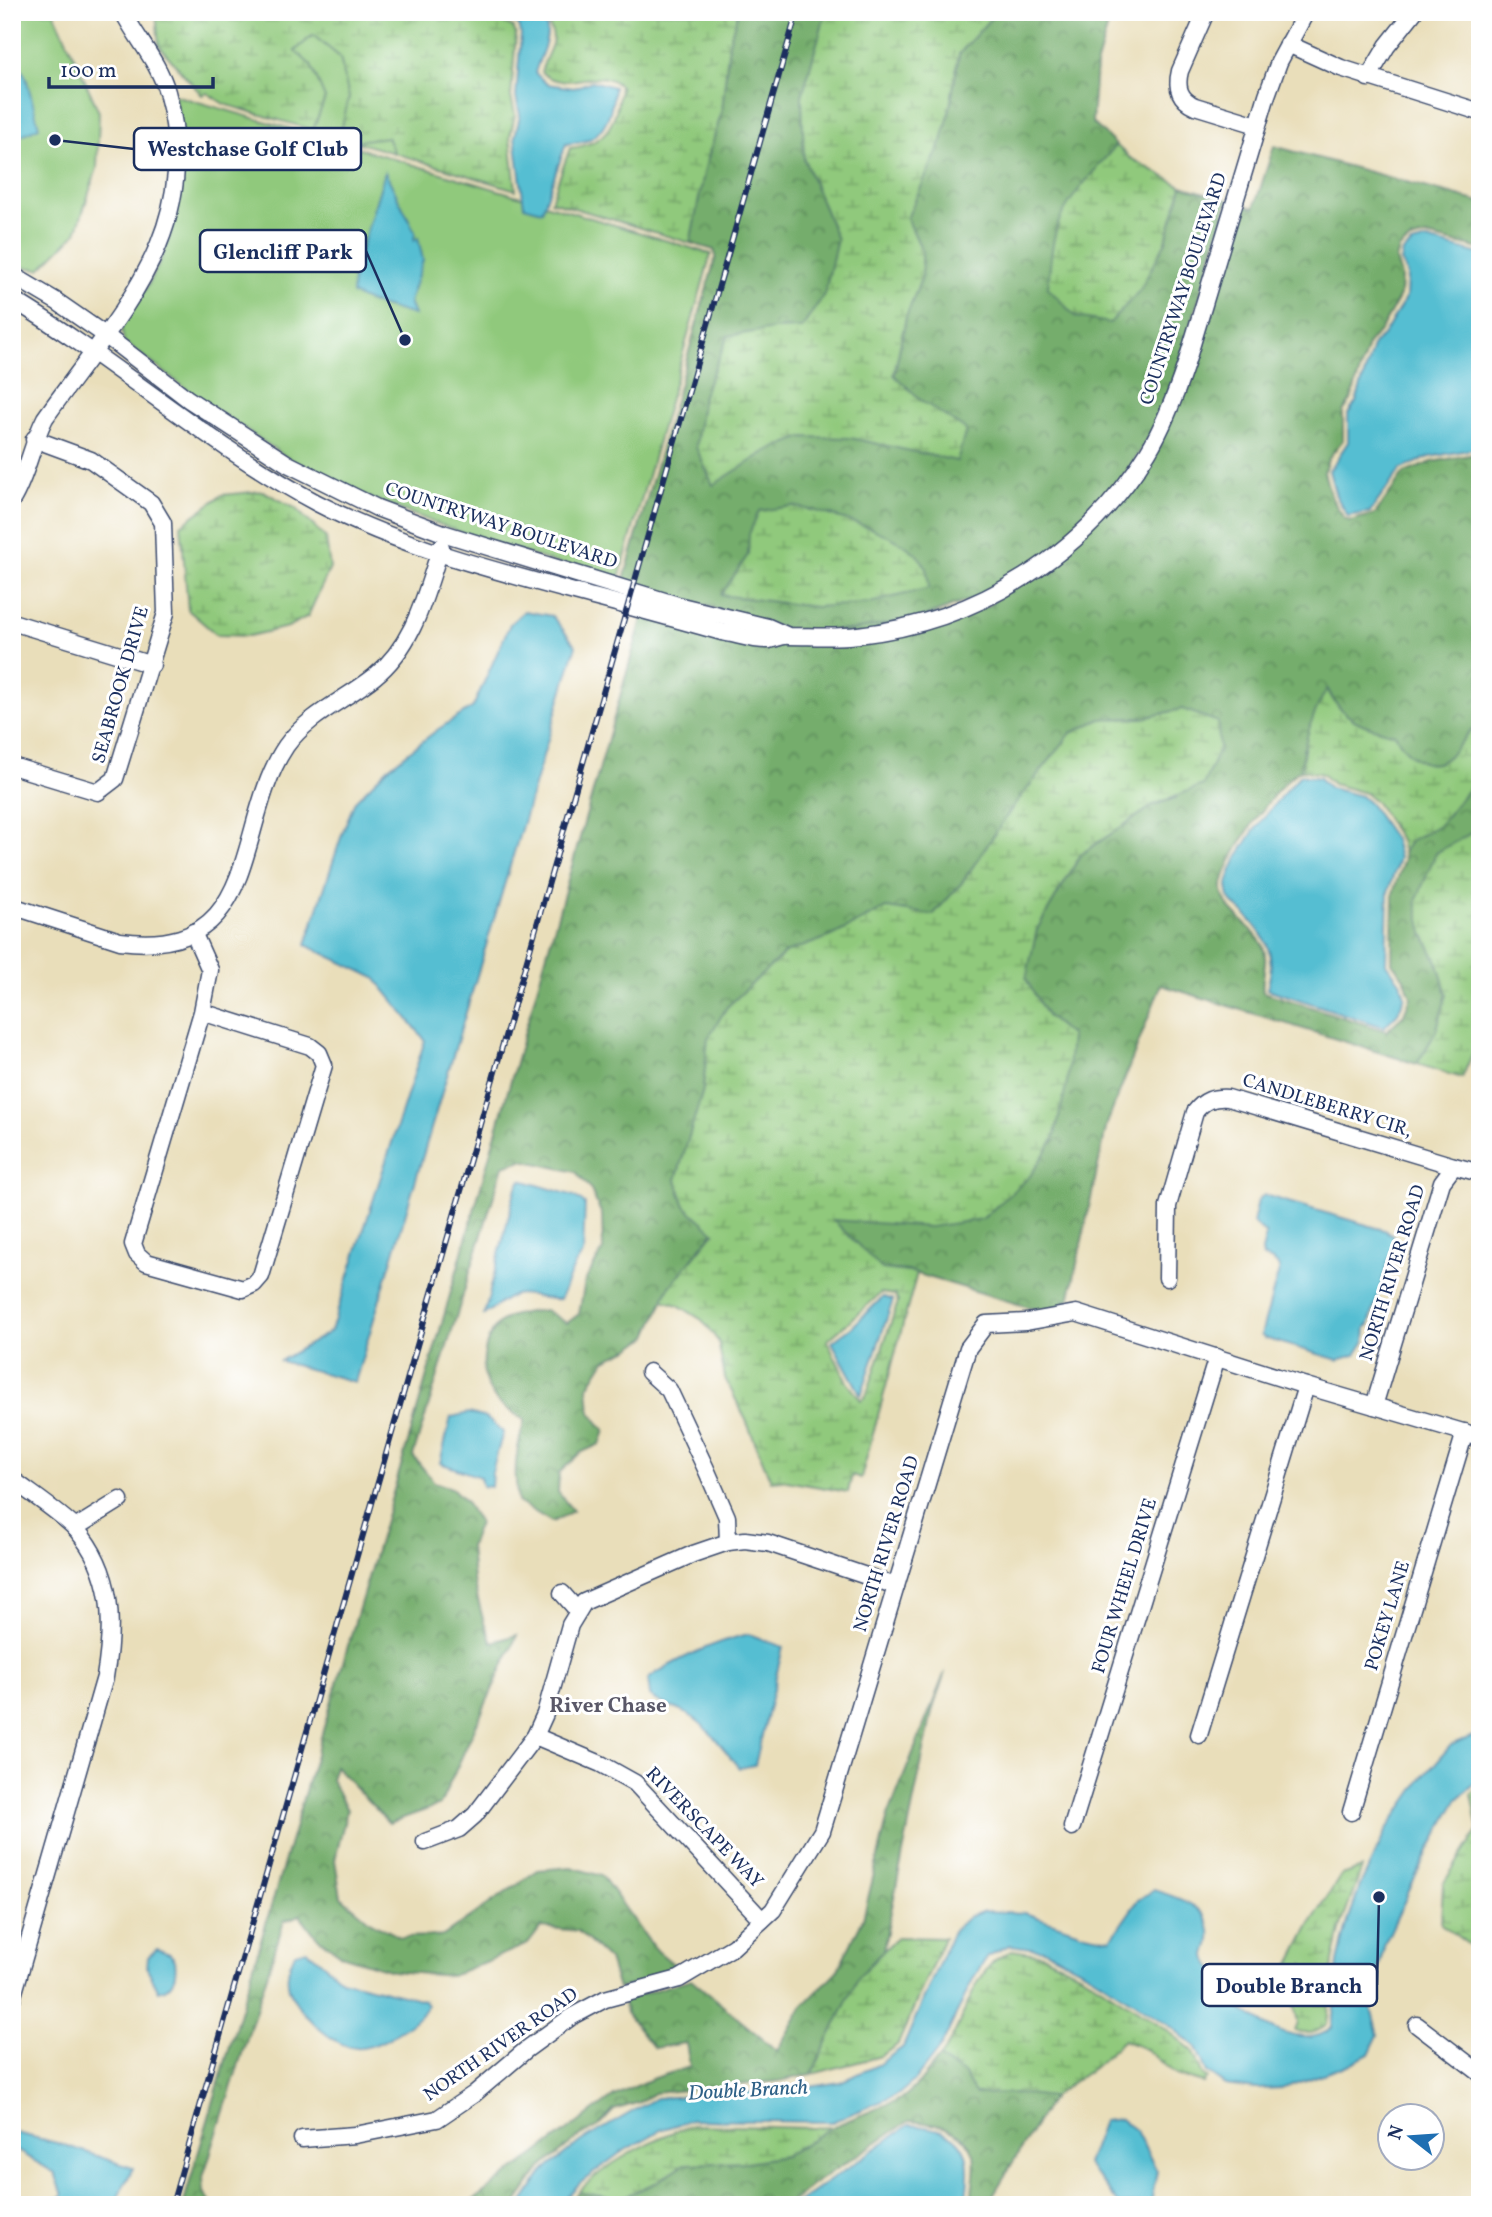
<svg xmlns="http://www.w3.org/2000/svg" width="1492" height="2217" font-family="Vollkorn,serif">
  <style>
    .green { fill: #90c97c; stroke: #567c6d; stroke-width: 2 }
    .forest { fill: url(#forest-crowns); stroke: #486e65; stroke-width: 2; fill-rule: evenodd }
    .wetland { fill: url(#wetland-marsh); stroke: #567c6d; stroke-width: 2; fill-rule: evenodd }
    .water { fill: #55bed2; stroke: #387698; stroke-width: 2 }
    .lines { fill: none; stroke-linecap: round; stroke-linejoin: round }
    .minor-casing { stroke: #3a496c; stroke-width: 19 }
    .minor { stroke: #fff; stroke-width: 16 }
    .rail-casing { stroke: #1b2f5e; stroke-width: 6 }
    .rail { stroke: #fff; stroke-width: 3.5; stroke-dasharray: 10; stroke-linecap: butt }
    .labels { text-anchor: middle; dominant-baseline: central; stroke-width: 6; stroke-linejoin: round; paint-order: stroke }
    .street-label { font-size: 19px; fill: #1b2f5e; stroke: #fff }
    .neighbourhood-label { font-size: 21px; font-weight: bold; fill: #5a5868; stroke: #fff }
    .water-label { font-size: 21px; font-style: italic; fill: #2f6187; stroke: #fff }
    .leader { fill: none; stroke: #1b2f5e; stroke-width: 2.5 }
    .callout-dot { fill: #1b2f5e; stroke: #fff; stroke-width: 2.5 }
    .callout { fill: #fff; stroke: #1b2f5e; stroke-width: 2.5 }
    .callout-label { font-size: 21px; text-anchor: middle; font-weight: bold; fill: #1b2f5e }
  </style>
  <defs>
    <pattern id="forest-crowns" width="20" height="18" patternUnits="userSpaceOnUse" patternTransform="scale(1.75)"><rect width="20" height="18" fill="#74ad6c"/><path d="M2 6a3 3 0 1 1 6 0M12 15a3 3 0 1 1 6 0" fill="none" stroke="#5e8d5c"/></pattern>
    <pattern id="wetland-marsh" width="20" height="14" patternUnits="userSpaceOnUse" patternTransform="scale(1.75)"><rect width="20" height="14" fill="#90c97c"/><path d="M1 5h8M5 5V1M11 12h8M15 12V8" fill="none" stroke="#75a469"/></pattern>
  </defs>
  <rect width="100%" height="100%" fill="#fff"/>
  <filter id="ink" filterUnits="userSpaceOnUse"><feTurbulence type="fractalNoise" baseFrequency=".0143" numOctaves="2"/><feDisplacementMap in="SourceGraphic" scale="14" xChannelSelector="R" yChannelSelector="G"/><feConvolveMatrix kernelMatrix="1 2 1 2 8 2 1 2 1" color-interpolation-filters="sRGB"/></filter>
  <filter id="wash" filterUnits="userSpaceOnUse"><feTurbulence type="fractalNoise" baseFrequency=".00686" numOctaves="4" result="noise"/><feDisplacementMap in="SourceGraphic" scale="28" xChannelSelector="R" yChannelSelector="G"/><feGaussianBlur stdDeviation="1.57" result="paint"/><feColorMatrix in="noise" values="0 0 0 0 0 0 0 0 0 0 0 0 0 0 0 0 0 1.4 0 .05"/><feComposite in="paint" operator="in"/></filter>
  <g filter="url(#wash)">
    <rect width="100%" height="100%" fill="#e9deba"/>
    <g class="green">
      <path d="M 12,12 L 54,12 L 99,112 L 97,168 L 76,233 L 40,269 L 12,266 Z"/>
      <path d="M 313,35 L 340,57 L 349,97 L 356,141 L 387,137 L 394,153 L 313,130 L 325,98 L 294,51 Z"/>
      <path d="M 174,95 L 378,154 L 711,254 L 618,582 L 476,538 L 364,496 L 288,458 L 204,402 L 124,342 L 121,326 C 129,309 143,296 151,280 C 182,221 190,160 174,95 Z"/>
    </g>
    <g class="forest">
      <path d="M 738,12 L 826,12 L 802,96 L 804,159 L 837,239 L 825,293 L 802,328 L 774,329 L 703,395 L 696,446 L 713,484 C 737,469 776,441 804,437 C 838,432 878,444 912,451 L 922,401 L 894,376 L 906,317 L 922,276 L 922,251 L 907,218 L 948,118 L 959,54 L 996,12 L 1112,12 L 1096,66 L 1092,122 L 1116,145 L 1080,189 L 1165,243 L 1182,186 L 1228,200 L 1180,362 L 1158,421 L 1129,469 L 1095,512 L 1051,552 L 981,596 L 918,619 L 857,630 L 790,630 L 623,583 L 716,256 L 714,250 L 690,243 L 705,168 L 722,110 L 729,42 ZM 829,514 L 893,539 L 911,550 L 841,604 L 816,607 L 722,595 L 748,555 Z"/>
      <path d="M 1274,146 L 1480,202 L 1480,249 L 1426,236 L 1410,240 L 1399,249 L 1396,260 L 1401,276 L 1400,296 L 1379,333 L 1369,342 L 1351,400 L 1343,412 L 1343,440 L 1328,459 L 1324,472 L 1331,497 L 1344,518 L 1350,521 L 1375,514 L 1404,473 L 1432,462 L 1480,453 L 1480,730 L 1471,730 C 1464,738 1457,749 1449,756 C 1428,776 1405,753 1394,734 C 1363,726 1342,720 1328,690 L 1303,750 L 1301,770 C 1280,778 1220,865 1222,889 C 1223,911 1252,924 1262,944 C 1270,961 1260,976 1263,992 L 1386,1031 L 1403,1016 L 1411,997 L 1405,980 L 1392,962 L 1393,893 L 1404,859 L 1403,852 L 1411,840 L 1439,825 L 1480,775 L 1480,828 L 1436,853 L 1423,933 L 1437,961 L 1447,994 L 1436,1032 L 1417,1064 L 1161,985 L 1107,1124 L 1069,1301 L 1065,1300 L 1062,1309 L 1045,1312 L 908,1271 L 882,1269 L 832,1220 L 982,1219 L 1030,1175 L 1054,1139 L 1071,1036 L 1047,1016 L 1025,979 L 1037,929 L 1081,854 L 1154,805 L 1176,798 L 1182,709 L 1144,718 L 1101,719 L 1071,733 L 1013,807 L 962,883 L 933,915 L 886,908 L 832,936 L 785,953 L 708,1038 L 703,1090 L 676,1180 L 685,1206 L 714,1231 L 668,1289 L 648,1336 L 629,1349 L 605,1360 L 588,1387 L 590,1412 L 605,1431 L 600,1444 L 580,1453 L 559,1473 L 558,1492 L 573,1511 L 552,1522 L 518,1502 C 513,1469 516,1451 525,1419 C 510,1412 495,1403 488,1387 C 478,1365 485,1330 507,1318 C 518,1312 533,1312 545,1310 L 567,1323 L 579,1314 L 585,1281 L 603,1250 L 602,1215 L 590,1188 L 576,1172 L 522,1160 L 503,1166 L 413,1456 L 434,1482 L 452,1488 L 465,1501 L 479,1523 L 470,1546 L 473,1580 L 484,1623 L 492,1642 L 517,1635 L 440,1805 L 389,1823 L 335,1766 L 331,1779 L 347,1810 L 335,1860 L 341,1897 L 371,1922 L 400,1937 L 443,1936 L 538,1870 L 571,1867 L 602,1876 L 654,1948 L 682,1971 L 618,1989 L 609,1960 L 578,1931 L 541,1927 L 528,1944 L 451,1976 L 392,1971 L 341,1955 L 316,1936 L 300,1915 L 284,1921 L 203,2177 L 204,2192 L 212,2205 L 183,2205 L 411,1432 L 642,619 L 641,616 L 768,645 L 988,606 L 1140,476 L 1240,204 L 1254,208 Z"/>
      <path d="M 945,1672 L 932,1712 L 883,1951 L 859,1976 L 812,2074 L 780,2081 L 654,2093 L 640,2102 L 614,2110 L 599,2126 L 578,2138 L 541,2168 L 515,2205 L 493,2203 L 490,2205 L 453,2205 L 472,2201 L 614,2096 L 654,2078 L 690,2067 L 686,2043 L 654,2048 L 626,2013 L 622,2000 L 691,1979 L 777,2051 L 802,2007 L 837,1971 L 863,1919 L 888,1816 Z"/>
      <path d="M 939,2058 C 973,2080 1011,2095 1053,2096 L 987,2205 L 971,2205 C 971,2193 977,2166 974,2155 C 966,2128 933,2123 909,2121 L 812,2185 L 787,2205 L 736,2205 L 728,2201 L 715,2205 L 567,2205 L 579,2192 L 618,2199 L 655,2183 L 684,2164 L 746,2162 L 784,2156 L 832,2127 L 903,2098 L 919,2083 Z"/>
    </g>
    <g class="wetland">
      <path d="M 156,12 L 487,12 L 492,17 L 513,27 L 516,34 L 511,97 L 515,114 L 510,137 L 516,190 L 394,153 L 387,137 L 355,141 L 341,130 L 349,97 L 340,57 L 313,35 L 295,51 L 311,65 L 325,98 L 313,130 L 224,104 L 207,93 L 202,95 L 159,46 Z"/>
      <path d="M 538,12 L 738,12 L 729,42 L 722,110 L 705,168 L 690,243 L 551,201 L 570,148 C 608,144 617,122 620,86 C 595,63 568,96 541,72 C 550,42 564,40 538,12 Z"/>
      <path d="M 826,12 L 996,12 L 959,54 L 948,118 L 942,141 L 907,218 L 922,251 L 922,276 L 906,317 L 894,375 L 922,401 L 966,430 L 957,461 L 851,438 L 803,437 L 767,451 L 713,485 L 696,447 L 703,395 L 728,336 L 774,329 L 802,328 L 825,293 L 837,239 L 804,159 L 802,96 Z"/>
      <path d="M 1116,145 L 1130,158 L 1182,186 L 1165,243 L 1140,290 L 1110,323 L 1076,317 L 1048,288 C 1050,266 1051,245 1058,224 C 1067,199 1099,166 1116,145 Z"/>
      <path d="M 263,491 L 295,508 L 326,538 L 330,568 L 308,616 L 288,627 L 249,636 L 217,635 L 188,610 L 181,525 L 222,495 Z"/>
      <path d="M 793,506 C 826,513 910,534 925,566 C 928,572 928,581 929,588 L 870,603 L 816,607 L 721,595 L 748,555 L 749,534 L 759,511 Z"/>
      <path d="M 1327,689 C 1342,720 1362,726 1395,734 C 1405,753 1428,776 1449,756 C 1457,749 1464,738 1471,730 L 1480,730 L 1480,775 L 1439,825 L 1411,840 L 1403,852 L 1399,838 L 1375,801 L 1365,793 L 1333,784 L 1322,774 L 1301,770 C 1304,742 1313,712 1327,689 Z"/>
      <path d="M 1182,709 L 1218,722 L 1219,750 L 1203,785 L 1154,805 L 1081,854 L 1037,929 L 1026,979 L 1047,1016 L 1071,1036 L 1067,1082 L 1054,1139 L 1030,1176 L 982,1219 L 930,1227 L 833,1220 L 882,1269 L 917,1273 L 861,1478 L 852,1475 L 848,1492 L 781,1480 L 771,1481 L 746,1420 L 725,1378 L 718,1341 L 702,1320 L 678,1305 L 663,1300 L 668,1289 L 714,1232 L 685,1206 L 676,1180 L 703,1090 L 708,1038 L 727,1007 L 785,953 L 832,936 L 886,908 L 933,915 L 962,883 L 1013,807 L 1071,733 L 1101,719 L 1144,718 ZM 881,1293 L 895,1295 L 898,1302 L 866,1396 L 861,1400 L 847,1382 L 827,1341 Z"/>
      <path d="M 1480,828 L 1480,1036 L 1462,1078 L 1417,1064 L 1436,1032 L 1447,994 L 1437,961 L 1423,933 L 1416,901 L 1436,853 Z"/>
      <path d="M 1480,1785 L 1480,1953 L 1441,1924 L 1443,1884 L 1478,1830 L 1471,1794 Z"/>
      <path d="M 1362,1868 L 1341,1926 L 1333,1961 L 1327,2025 C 1317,2033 1307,2036 1295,2031 L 1298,2023 L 1287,1970 L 1311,1923 L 1341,1875 Z"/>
      <path d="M 897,1937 L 944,1938 L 898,2044 L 881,2056 L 812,2074 L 859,1976 Z"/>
      <path d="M 1012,1950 L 1043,1955 L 1083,1975 L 1162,2026 L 1192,2050 L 1202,2074 L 1207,2078 L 1203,2083 L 1176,2075 L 1147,2050 L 1124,2040 L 1093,2068 L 1052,2097 L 1017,2093 L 975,2094 L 964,2074 L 939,2058 C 962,2029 968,1989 993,1962 C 998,1957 1006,1954 1012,1950 Z"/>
      <path d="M 692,2125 L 813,2128 L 832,2127 L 784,2156 L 746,2162 L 684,2164 L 655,2183 L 618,2199 L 579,2192 C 603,2164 657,2137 692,2125 Z"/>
    </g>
    <g class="water">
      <path d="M 494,12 L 531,12 L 547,28 C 548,45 539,57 535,73 L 547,84 L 574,88 L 592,81 L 614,87 C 613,107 608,130 588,140 C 582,143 572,143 566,144 L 542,211 L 524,206 L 515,137 L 520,115 L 516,97 L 521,34 L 517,24 Z"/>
      <path d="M 15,58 L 26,77 L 39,127 L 12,140 L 12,59 Z"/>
      <path d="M 385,172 L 415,232 L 414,241 L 418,238 L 423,260 L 409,302 L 414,315 L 369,302 L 352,294 L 353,276 Z"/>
      <path d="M 1427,240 L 1480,254 L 1480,379 C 1468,394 1478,409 1480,424 C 1481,432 1480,440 1480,448 L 1430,457 L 1401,469 L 1370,512 L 1348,516 L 1336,496 L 1329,471 L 1348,442 L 1348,414 L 1356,402 L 1374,343 L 1383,336 L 1406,297 L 1407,275 L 1401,261 L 1403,252 L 1412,244 Z"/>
      <path d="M 524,611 L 552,616 L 576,646 L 355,1382 L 280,1361 L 331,1331 L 425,1040 L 375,978 L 306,945 L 343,831 L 355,801 L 387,769 L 437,730 L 473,707 L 510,624 Z"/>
      <path d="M 1300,775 L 1319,778 L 1330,788 L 1361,796 L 1370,804 L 1394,839 L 1399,858 L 1388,892 L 1386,963 L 1400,982 L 1405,996 L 1398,1013 L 1384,1027 L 1267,989 C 1277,954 1267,937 1243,912 C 1238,907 1231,903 1229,897 C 1219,865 1279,798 1300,775 Z"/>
      <path d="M 521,1180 L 574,1196 L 585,1204 L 583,1254 L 574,1266 L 560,1299 C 543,1301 527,1291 514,1295 C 504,1299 493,1309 484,1315 L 515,1191 Z"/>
      <path d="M 1264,1195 L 1384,1230 L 1393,1235 L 1394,1242 L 1369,1325 L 1366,1327 L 1365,1341 L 1356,1355 L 1338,1360 L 1264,1338 L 1261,1335 L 1280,1267 L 1273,1261 L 1263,1257 L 1262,1252 L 1266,1234 L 1253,1223 L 1258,1200 Z"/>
      <path d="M 883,1297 L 893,1300 L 861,1395 L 832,1342 L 851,1328 Z"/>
      <path d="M 469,1413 L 486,1418 L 503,1432 L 492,1472 L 491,1487 L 482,1486 L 480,1477 L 440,1463 L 451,1417 Z"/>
      <path d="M 749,1634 L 783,1647 L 755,1765 L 739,1768 C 726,1752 707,1725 689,1715 C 676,1708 662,1705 650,1696 L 648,1679 C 674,1660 717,1641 749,1634 Z"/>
      <path d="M 1480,1733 L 1480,1778 L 1457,1800 L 1421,1865 L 1385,1943 L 1370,2003 L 1378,2035 L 1369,2054 L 1348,2065 L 1284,2088 L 1256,2089 L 1225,2085 L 1207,2072 L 1196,2047 L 1165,2022 L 1085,1971 L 1044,1950 L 1010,1945 L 988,1956 L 974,1977 L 942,2045 L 915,2080 L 899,2094 L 832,2122 L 691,2120 L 661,2130 L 620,2153 L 579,2184 L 560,2205 L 521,2205 L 544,2171 L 582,2141 L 656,2098 L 791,2090 L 840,2082 L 878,2065 L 903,2047 L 953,1931 L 968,1917 L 984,1911 L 1025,1913 L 1085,1934 L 1111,1939 L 1138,1900 L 1154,1890 C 1179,1898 1214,1907 1210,1940 C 1210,1945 1206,1951 1206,1956 C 1207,1964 1214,1968 1217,1974 C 1220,1981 1220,1989 1222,1996 C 1251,2016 1299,2055 1332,2028 L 1338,1962 L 1346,1928 L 1360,1886 L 1387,1829 L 1420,1781 L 1451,1745 Z"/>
      <path d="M 157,1949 L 170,1954 L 175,1960 C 177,1974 174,1988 159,1991 L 147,1968 L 148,1957 Z"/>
      <path d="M 307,1950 L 342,1980 L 424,2000 L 427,2005 L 425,2010 C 413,2025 376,2050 356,2048 C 331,2045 292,2008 288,1984 C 286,1972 291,1963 295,1953 Z"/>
      <path d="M 1120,2119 L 1136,2131 L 1157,2171 L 1151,2203 L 1120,2205 L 1087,2164 L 1103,2121 Z"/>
      <path d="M 909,2125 C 969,2130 973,2151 965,2205 L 795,2205 Z"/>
      <path d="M 12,2132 L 61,2144 L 133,2168 L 114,2205 L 48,2205 L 63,2195 L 55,2173 L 19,2152 L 12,2150 Z"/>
    </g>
  </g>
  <g filter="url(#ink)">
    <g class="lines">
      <defs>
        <g id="minor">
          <path d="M 1206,12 L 1180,71 C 1176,87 1179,99 1195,106 L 1257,125"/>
          <path d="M 1288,44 L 1341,68 L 1480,112"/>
          <path d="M 1368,78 L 1387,46 L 1414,12"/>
          <path d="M 12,275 L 56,301 L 105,335 L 188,399 L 288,464 L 377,508 L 446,534 L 681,606 L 768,627 L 786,635"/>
          <path d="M 12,299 C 117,362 208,445 317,503 C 404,548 499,572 593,597 C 636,608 679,620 722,632 C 736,634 754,641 769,640 C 776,639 782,635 789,636 C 812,636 835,638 858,635 C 978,622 1085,554 1148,452 C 1165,424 1176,394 1186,364 L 1267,95 L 1279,62 L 1306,12"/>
          <path d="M 12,500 C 27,476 31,445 45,418 C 117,316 206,229 167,92 C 159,63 137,39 123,12"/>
          <path d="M 12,622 L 152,665"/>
          <path d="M 12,766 L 98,792 L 115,779 L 166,613 L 163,523 L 151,503 L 91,460 L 34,439"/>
          <path d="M 12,906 L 120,941 C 264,960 233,824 286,746 C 308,715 345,700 374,677 C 415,644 425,595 441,547"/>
          <path d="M 193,932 L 210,970 L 202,1012 L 133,1244 L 137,1254 L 146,1262 L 243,1289 L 254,1284 L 261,1276 L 324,1065 L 319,1053 L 310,1046 L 202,1012"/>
          <path d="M 1167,1278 L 1168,1206 L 1195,1112 C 1204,1100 1213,1097 1228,1098 L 1454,1166"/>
          <path d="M 649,1372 L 669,1390 L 706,1469 L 727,1517 L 728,1542"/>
          <path d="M 1374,1406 L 1442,1182 L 1454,1166 L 1480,1173"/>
          <path d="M 12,1479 C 30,1493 62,1514 76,1529 C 114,1573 114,1623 105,1677 L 12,1999"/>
          <path d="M 75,1528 L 120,1500"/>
          <path d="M 562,1593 L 577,1610"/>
          <path d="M 1199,1735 L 1306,1386"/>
          <path d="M 535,1736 L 601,1764 L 635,1783 L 762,1920"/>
          <path d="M 1351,1812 L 1465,1432"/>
          <path d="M 1072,1827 L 1217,1357"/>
          <path d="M 425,1842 L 459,1829 L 475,1815 L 535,1736 L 545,1714 L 570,1625 L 584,1602 L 693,1554 L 728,1542 L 745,1540 L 768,1543 L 896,1586"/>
          <path d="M 1417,2025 L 1480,2073"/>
          <path d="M 302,2139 L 355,2135 L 437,2119 L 474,2094 L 527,2049 L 571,2017 L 605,1999 L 679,1979 L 733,1947 L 773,1910 L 822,1831 L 968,1348 L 986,1324 L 1026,1322 L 1076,1313 L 1306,1386 L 1480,1437"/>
        </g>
      </defs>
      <use href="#minor" class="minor-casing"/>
      <use href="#minor" class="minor"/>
      <defs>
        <path id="rail" d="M 172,2205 L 797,12"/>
      </defs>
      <use href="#rail" class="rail-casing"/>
      <use href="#rail" class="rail"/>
    </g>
  </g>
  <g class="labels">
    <g class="street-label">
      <text transform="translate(1184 289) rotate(-72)">COUNTRYWAY BOULEVARD</text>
      <text transform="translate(501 526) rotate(18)">COUNTRYWAY BOULEVARD</text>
      <text transform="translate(121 685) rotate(-74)">SEABROOK DRIVE</text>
      <text transform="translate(1327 1106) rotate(17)">CANDLEBERRY CIR,</text>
      <text transform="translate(1393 1273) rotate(-73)">NORTH RIVER ROAD</text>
      <text transform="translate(887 1544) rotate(-73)">NORTH RIVER ROAD</text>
      <text transform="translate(1125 1586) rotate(-73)">FOUR WHEEL DRIVE</text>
      <text transform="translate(1388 1616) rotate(-73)">POKEY LANE</text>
      <text transform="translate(704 1828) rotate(46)">RIVERSCAPE WAY</text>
      <text transform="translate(501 2045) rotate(-35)">NORTH RIVER ROAD</text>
    </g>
    <g class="neighbourhood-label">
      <text x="608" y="1706">River Chase</text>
    </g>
    <g class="water-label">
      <text transform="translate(748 2091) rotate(-3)">Double Branch</text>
    </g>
  </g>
  <path class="leader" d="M55 140L134 149M405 340L366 251M1379 1897L1377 1985"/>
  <g class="callout-dot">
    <circle cx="55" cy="140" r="7"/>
    <circle cx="405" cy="340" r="7"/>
    <circle cx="1379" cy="1897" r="7"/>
  </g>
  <g class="callout">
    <rect x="134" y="128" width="227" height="42" rx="7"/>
    <rect x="200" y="230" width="166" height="42" rx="7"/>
    <rect x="1202" y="1964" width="175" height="42" rx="7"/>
  </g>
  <g class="callout-label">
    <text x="248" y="156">Westchase Golf Club</text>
    <text x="283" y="259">Glencliff Park</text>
    <text x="1289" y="1993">Double Branch</text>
  </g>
  <rect width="1492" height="2217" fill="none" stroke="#fff" stroke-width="42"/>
  <g transform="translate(1411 2137) rotate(287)"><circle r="33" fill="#ffffff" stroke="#a4acbf" stroke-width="2"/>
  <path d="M0-5L12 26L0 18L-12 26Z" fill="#1f6fb2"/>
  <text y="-10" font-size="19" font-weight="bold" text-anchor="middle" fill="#1b2f5e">N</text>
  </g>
  <path d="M49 77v10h164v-10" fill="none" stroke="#1b2f5e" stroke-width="3.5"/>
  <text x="60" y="77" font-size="21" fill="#1b2f5e" stroke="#ffffff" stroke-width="5" paint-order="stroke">100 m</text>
</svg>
